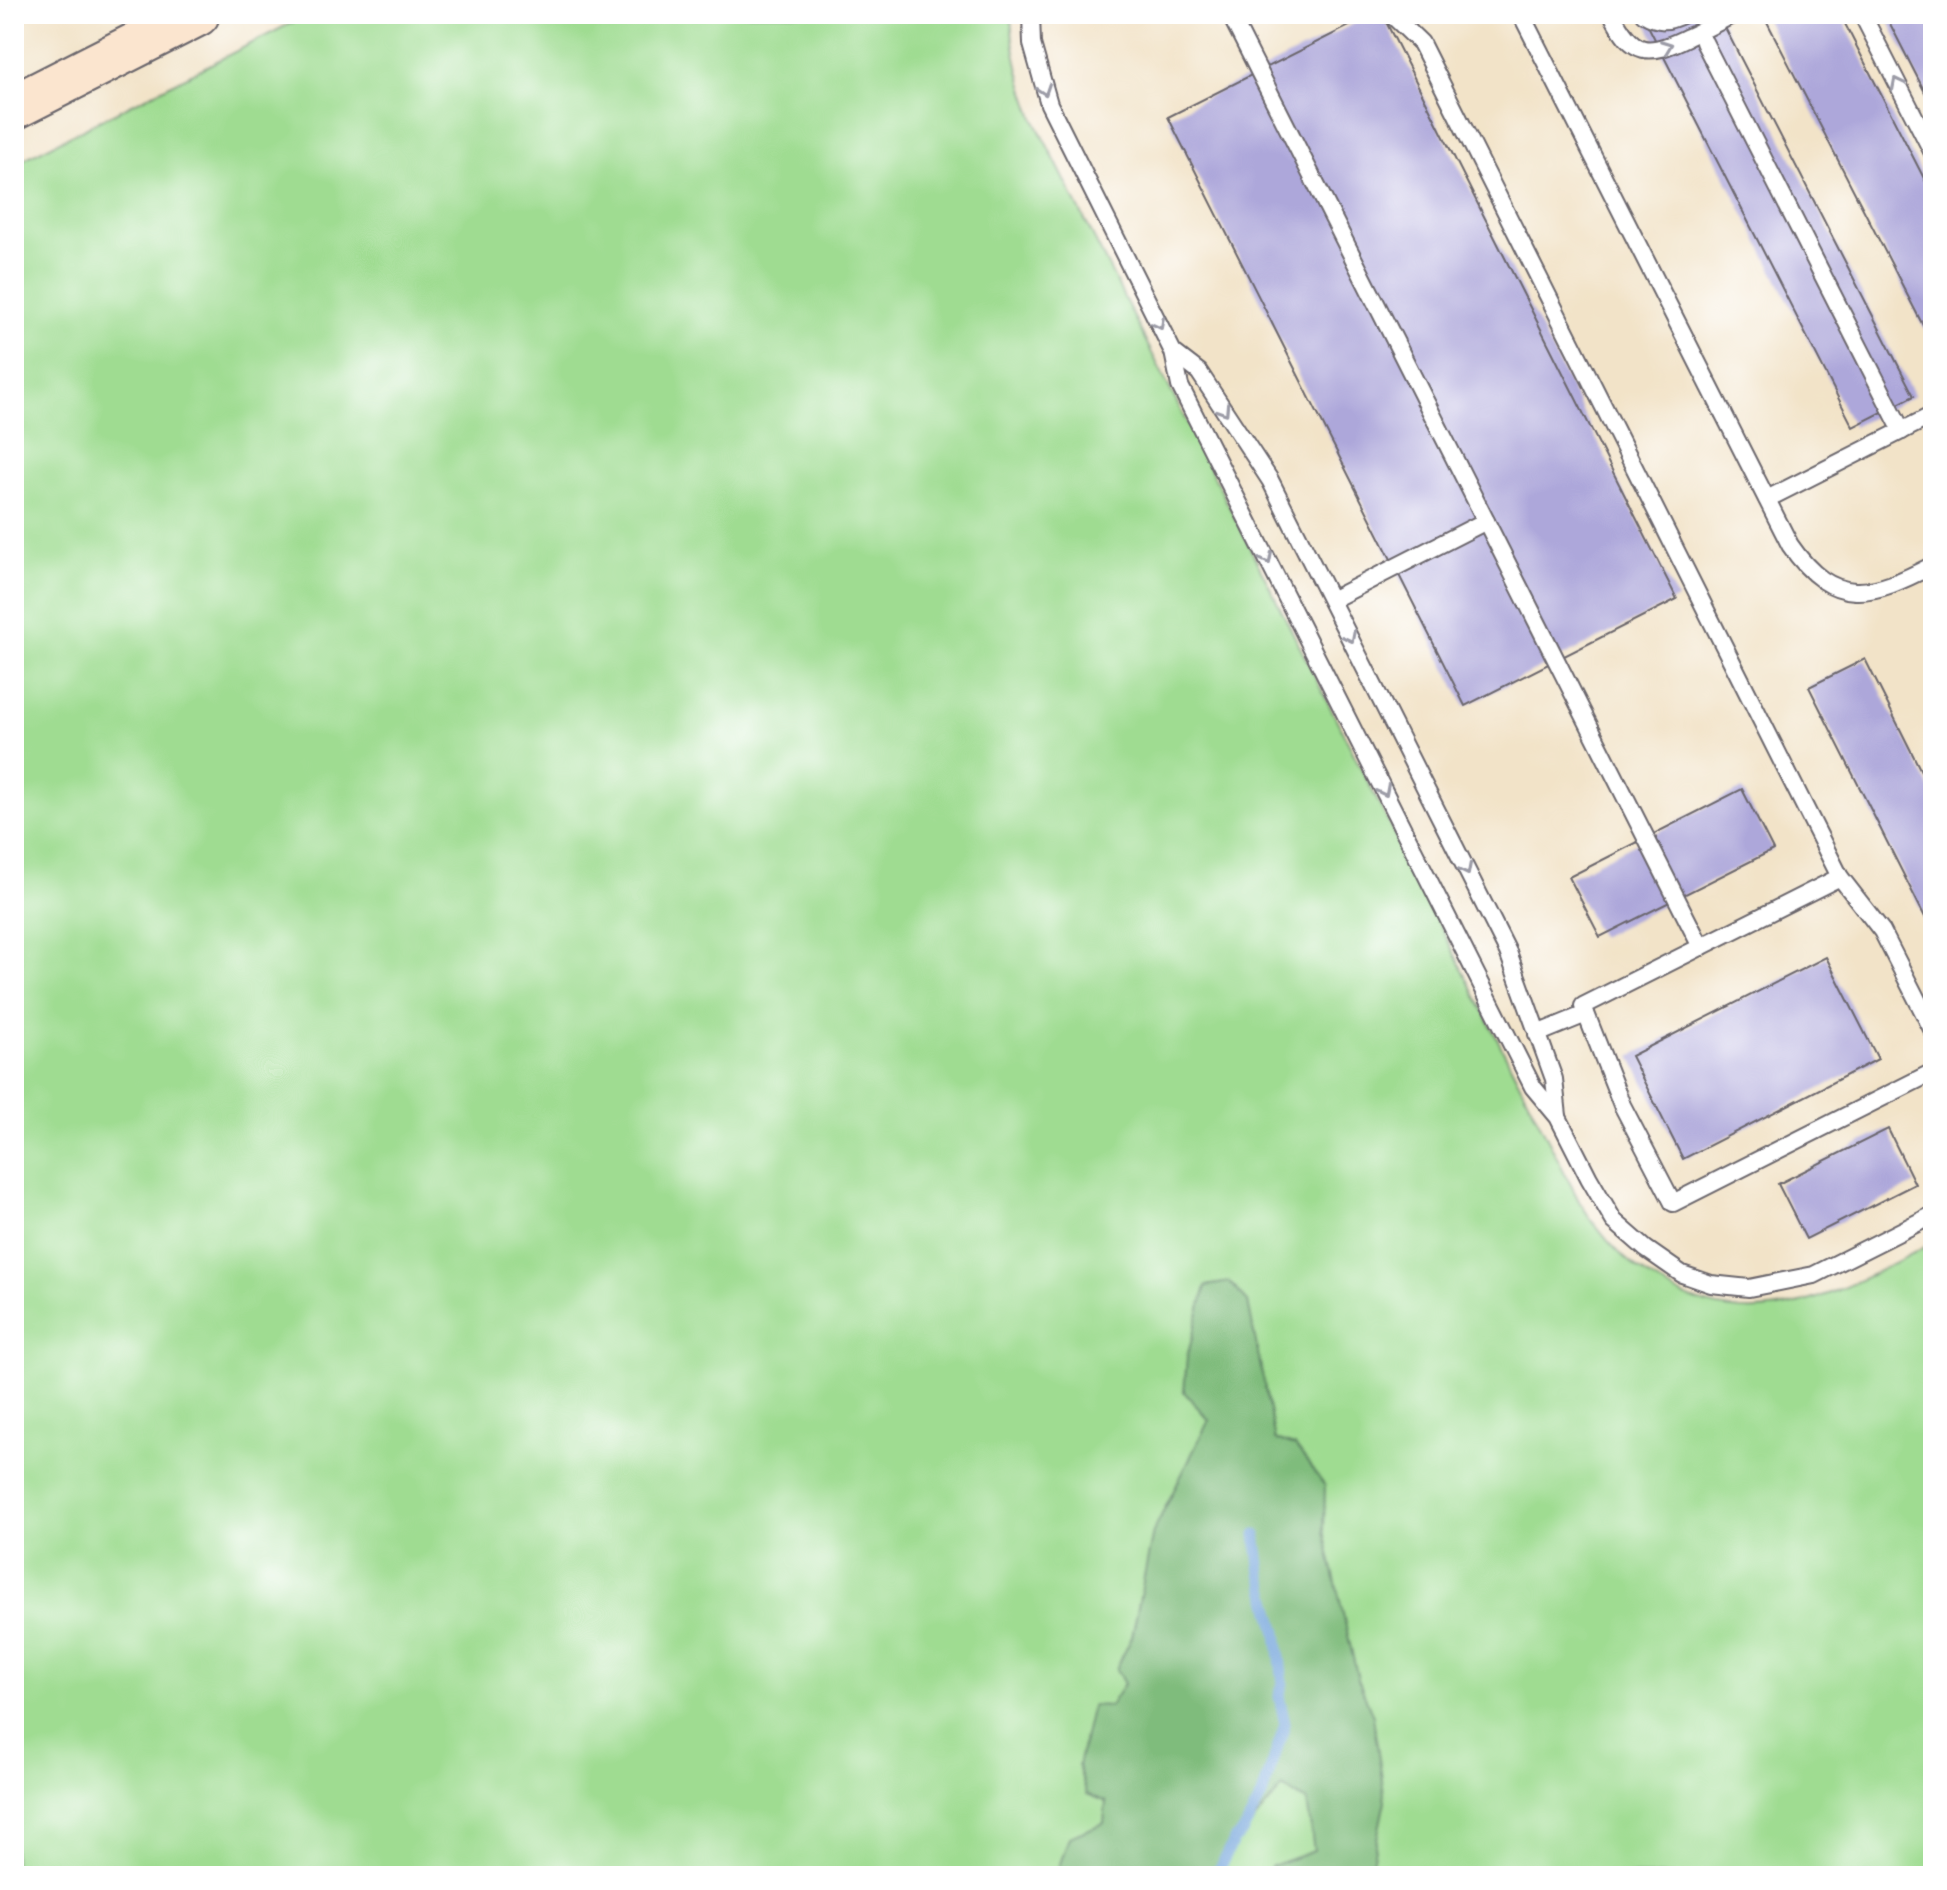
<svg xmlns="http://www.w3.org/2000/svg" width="1947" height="1890" font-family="'Old Standard TT',serif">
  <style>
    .green { fill: #9fdc91; stroke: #607f66; stroke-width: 2 }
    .forest { fill: #7fbc7b; stroke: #506f5b; stroke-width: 2 }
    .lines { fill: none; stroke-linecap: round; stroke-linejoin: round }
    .stream { stroke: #6da0d9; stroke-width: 11 }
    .building { fill: #ada7da }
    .lane-casing { stroke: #6b666c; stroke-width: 20 }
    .secondary-casing { stroke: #6b666c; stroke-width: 48 }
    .lane { stroke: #fff; stroke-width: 16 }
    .secondary { stroke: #fbe5cf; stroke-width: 44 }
    .oneway { stroke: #9c9ca7 }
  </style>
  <rect width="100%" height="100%" fill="#fff"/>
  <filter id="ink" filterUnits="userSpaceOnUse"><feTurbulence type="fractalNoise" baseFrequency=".0125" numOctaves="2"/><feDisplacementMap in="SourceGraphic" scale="16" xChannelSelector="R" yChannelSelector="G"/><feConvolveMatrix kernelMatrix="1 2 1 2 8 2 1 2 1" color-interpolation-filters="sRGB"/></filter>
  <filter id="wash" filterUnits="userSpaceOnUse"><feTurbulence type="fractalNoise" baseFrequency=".006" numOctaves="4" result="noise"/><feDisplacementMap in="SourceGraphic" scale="32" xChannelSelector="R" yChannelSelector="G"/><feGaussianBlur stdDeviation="1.8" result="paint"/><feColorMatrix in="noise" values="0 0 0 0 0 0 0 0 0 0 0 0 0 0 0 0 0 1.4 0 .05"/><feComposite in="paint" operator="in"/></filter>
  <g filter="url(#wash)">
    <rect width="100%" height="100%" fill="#f2e3c8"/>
    <path class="green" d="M 309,14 L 1011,14 C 1012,53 1022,86 1036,123 L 1579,1201 C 1603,1239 1624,1263 1664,1286 C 1762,1343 1844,1288 1933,1243 L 1933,1876 L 14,1876 L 14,164 Z"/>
    <path class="forest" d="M 1229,1282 L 1248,1302 L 1275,1440 L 1295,1446 L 1325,1486 L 1324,1531 L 1358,1679 L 1373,1716 L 1385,1801 L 1369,1876 L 1266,1876 L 1271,1866 L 1314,1851 L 1307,1801 L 1282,1788 L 1207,1876 L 1056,1876 L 1069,1837 L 1104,1823 L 1106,1802 L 1087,1794 L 1078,1766 L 1092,1705 L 1110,1706 L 1124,1684 L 1116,1669 L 1132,1637 L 1153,1532 L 1209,1420 L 1184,1392 L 1187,1357 L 1206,1286 Z"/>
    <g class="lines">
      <path class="stream" d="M 1215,1876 L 1234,1840 L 1242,1833 L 1262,1796 L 1285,1724 L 1279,1696 L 1283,1683 L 1277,1633 L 1261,1573 L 1256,1534"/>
    </g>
    <g id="blocks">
      <g class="building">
        <path d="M 1373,14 L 1382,14 L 1677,599 L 1465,706 L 1168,117 Z"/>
        <path d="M 1642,14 L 1718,14 L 1914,396 L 1853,427 Z"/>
        <path d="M 1763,14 L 1840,14 L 1933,196 L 1933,345 Z"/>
        <path d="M 1885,14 L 1933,14 L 1933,108 Z"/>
        <path d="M 1865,659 L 1933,795 L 1933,933 L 1809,687 Z"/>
        <path d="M 1742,789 L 1773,850 L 1600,937 L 1569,877 Z"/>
        <path d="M 1826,957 L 1878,1059 L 1683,1159 L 1631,1056 Z"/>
        <path d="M 1888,1129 L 1915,1184 L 1806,1239 L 1778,1184 Z"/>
      </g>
    </g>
  </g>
  <g filter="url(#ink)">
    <use href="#blocks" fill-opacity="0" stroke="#6b666c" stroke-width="2"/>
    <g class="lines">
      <defs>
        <g id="lane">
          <path d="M 1031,14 L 1032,44 L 1049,104 L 1173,352 L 1180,386 L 1533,1087 L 1558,1117 L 1589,1178 L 1614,1221 L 1646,1249 L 1682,1274 L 1711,1284 L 1749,1288 L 1814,1275 L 1933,1215"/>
          <path d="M 1230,14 L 1701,947"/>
          <path d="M 1391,14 L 1421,43 L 1840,877 L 1882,931 L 1933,1031"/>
          <path d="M 1521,14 L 1790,545 C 1834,609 1872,597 1933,565"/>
          <path d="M 1612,14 C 1633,56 1648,57 1688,37 C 1704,30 1719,22 1734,14"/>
          <path d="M 1644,14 C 1659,23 1668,22 1684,14"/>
          <path d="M 1862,14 L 1933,153"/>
          <path d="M 1704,42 L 1902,431"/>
          <path d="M 1173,352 L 1199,372 L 1270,480 L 1508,952 L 1554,1079 L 1558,1116"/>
          <path d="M 1767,499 L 1933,415"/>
          <path d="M 1331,600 L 1486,521"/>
          <path d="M 1840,877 L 1583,1006 L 1622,1105 L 1673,1203 L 1933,1072"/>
          <path d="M 1537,1034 L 1586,1014"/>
        </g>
        <path id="secondary" d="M 14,107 L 197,14"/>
      </defs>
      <use href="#lane" class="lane-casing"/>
      <use href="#secondary" class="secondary-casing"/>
      <use href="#lane" class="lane"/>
      <use href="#secondary" class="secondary"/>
    </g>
    <defs><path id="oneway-chevron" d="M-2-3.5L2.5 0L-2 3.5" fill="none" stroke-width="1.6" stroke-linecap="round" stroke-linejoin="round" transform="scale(2)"/></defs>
    <g class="oneway">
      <use href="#oneway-chevron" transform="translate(1667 46) rotate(-21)"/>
      <use href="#oneway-chevron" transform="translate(1897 83) rotate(-117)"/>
      <use href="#oneway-chevron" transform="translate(1044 90) rotate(71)"/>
      <use href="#oneway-chevron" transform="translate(1159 324) rotate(63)"/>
      <use href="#oneway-chevron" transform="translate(1224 410) rotate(57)"/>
      <use href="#oneway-chevron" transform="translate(1267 559) rotate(63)"/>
      <use href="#oneway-chevron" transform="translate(1350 637) rotate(63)"/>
      <use href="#oneway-chevron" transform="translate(1384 791) rotate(63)"/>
      <use href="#oneway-chevron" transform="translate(1466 870) rotate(63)"/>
    </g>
  </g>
  <rect width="1947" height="1890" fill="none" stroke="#fff" stroke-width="48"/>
</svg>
